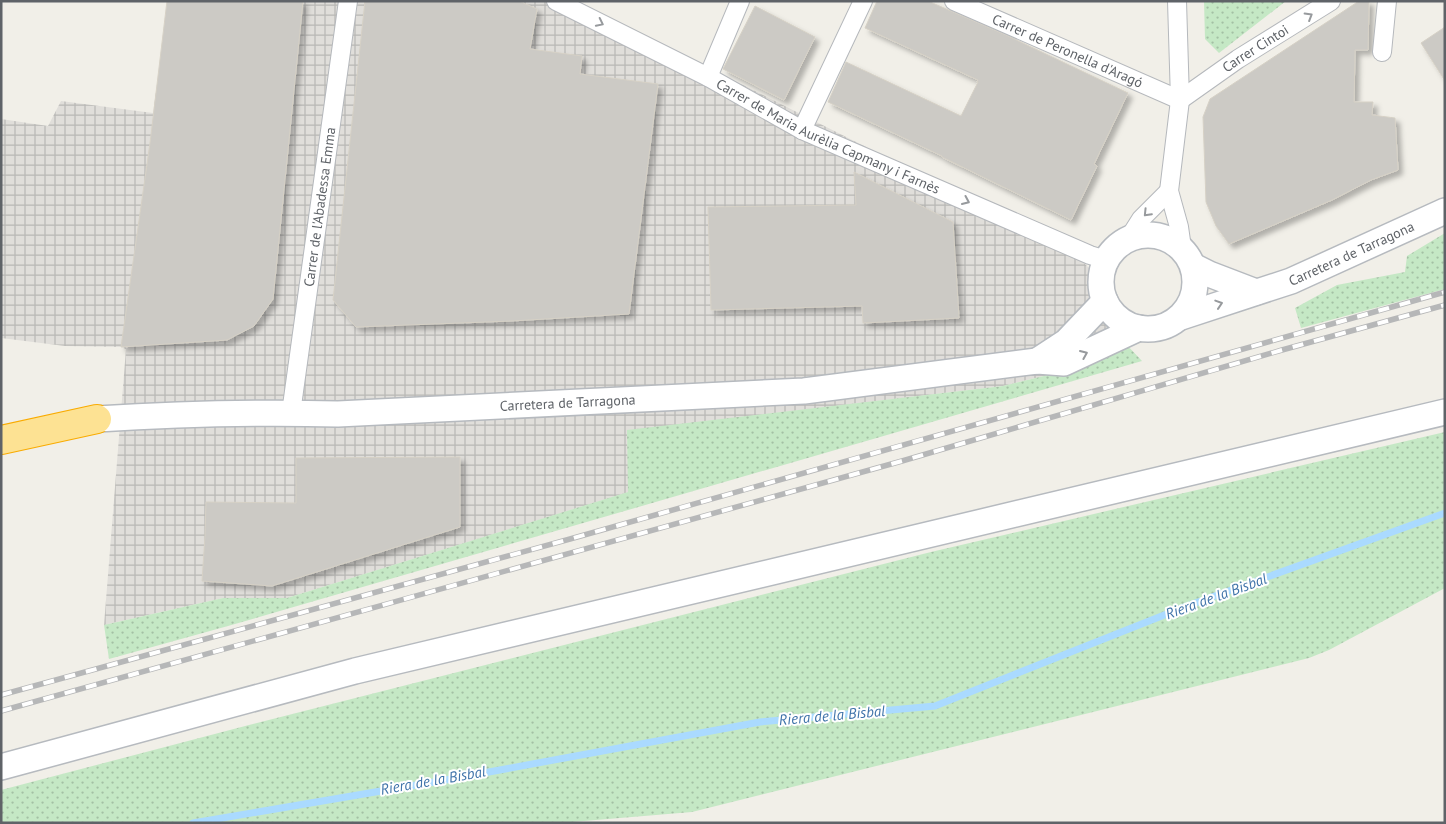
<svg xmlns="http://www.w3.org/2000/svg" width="1446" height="824" font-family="'PT Sans',sans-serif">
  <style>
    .industrial { fill: url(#industrial-grid) }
    .grass { fill: url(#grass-dots) }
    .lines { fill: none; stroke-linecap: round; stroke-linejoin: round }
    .stream { stroke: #aadaff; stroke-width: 7 }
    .building { fill: #cccac5; stroke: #d6d1c6; filter: url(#shadow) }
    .street-casing { stroke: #b5b8bc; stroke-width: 20 }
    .secondary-casing { stroke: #b6babf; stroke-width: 28 }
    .highway-casing { stroke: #f9ab00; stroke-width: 30 }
    .street { stroke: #fff; stroke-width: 18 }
    .secondary { stroke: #fff; stroke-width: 25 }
    .highway { stroke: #fde293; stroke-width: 28 }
    .rail-casing { stroke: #b6b7b8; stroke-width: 5.5 }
    .rail { stroke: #fff; stroke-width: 4; stroke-dasharray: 11; stroke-linecap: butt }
    .oneway { stroke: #979a9d }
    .labels { text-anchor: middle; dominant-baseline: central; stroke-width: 4; stroke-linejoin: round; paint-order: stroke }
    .street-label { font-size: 14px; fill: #5f6368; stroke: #fff }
    .water-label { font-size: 15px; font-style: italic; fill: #4174aa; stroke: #fff }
  </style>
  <defs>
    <pattern id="industrial-grid" width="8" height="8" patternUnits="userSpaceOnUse" patternTransform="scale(1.25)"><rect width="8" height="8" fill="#e0deda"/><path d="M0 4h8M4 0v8" fill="none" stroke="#b9b8b5"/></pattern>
    <pattern id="grass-dots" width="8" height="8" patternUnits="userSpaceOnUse" patternTransform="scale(1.25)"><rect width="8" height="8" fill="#c5e8c5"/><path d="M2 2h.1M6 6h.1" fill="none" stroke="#a3c0a4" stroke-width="1.8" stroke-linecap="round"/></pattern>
    <filter id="shadow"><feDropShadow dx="4.5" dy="4.5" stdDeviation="2.5" flood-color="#0004"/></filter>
  </defs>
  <rect width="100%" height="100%" fill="#f1efe8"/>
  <path class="industrial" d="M 169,1 L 567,1 L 745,86 L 1072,251 L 1089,268 L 1102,319 L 1125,343 L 1077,368 L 1003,386 L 627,431 L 629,492 L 287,598 L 223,598 L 104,625 L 126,349 L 121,347 L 65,346 L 1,338 L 1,119 L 48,126 L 61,101 L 153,113 Z"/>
  <g class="grass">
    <path d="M 1204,1 L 1286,1 L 1219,53 L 1205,39 Z"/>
    <path d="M 1445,233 L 1445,289 L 1301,328 L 1295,308 L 1337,285 L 1405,272 L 1407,256 Z"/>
    <path d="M 1125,343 L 1142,361 L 228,626 L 109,659 L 104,625 L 223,598 L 287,598 L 628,492 L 627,430 L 1003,386 L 1077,368 Z"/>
    <path d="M 1445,432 L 1445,588 L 1329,650 L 1309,658 L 692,812 L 560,823 L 1,823 L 1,790 L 249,725 L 931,552 Z"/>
  </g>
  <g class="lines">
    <path class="stream" d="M 193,823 L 440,781 L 760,722 L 935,706 L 1187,606 L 1445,513"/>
  </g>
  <g class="building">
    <path d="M 167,1 L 303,1 L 273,299 L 254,326 L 227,340 L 121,347 L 150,143 Z"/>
    <path d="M 365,1 L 519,1 L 537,9 L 530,49 L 582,56 L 580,74 L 658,84 L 629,314 L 511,321 L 356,327 L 333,300 Z"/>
    <path d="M 877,1 L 928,1 L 1006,35 L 1128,93 L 1094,164 L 1097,166 L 1071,220 L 942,157 L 942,156 L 828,102 L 846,62 L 961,116 L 978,82 L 977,82 L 978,80 L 865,28 Z"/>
    <path d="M 1359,1 L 1369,1 L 1368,50 L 1355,50 L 1354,102 L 1373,102 L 1372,115 L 1395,118 L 1398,170 L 1371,180 L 1332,200 L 1229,244 L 1216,226 L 1206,202 L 1203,117 L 1210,99 Z"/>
    <path d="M 755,6 L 815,37 L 784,100 L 723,69 Z"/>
    <path d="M 1445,27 L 1445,81 L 1421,43 Z"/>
    <path d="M 854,172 L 953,222 L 959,318 L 863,323 L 862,306 L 711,310 L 708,207 L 856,205 Z"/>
    <path d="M 460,457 L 460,527 L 272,586 L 202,581 L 205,536 L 206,502 L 296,503 L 296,458 Z"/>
  </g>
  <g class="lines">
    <defs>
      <g id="street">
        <path id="s1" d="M 556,1 L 708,77 L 802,130 L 1090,255 L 1106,260"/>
        <path id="s2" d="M 954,1 L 1180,100 L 1238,59 L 1331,1"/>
        <path d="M 1177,1 L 1180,100 L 1169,191 L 1179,227 L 1182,248"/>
        <path d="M 1382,52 L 1387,1"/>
        <path d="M 708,77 L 740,1"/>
        <path d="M 802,130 L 863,1"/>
        <path d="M 1129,238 L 1141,219 L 1169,191"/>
        <path id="s3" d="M 291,413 L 348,1"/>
      </g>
      <g id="secondary">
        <circle cx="1148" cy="282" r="47"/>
        <path d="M 1193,266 L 1209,274 L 1256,292"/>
        <path id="s4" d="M 1181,317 L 1291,281 L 1445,211"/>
        <path d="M 1037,361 L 1066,342 L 1105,301"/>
        <path id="s5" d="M 97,419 C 177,414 257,412 338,414 L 804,391 L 1037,361 L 1064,363 L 1139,328"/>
        <path d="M 1,767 L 355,671 L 1445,412"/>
      </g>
      <path id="highway" d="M 1,440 L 97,419"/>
    </defs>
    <use href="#street" class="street-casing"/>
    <use href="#secondary" class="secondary-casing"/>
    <use href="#highway" class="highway-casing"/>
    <use href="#street" class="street"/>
    <use href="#secondary" class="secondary"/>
    <use href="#highway" class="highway"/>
    <defs>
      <g id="rail">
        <path d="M 1,695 L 570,539 L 1445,292"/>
        <path d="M 1,711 L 902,461 L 1282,350 L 1445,305"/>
      </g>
    </defs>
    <use href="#rail" class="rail-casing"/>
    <use href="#rail" class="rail"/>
  </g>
  <defs><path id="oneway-chevron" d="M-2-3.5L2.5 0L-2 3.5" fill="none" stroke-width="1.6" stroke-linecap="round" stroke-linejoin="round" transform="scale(1.25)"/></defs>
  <g class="oneway">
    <use href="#oneway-chevron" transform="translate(1309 16) rotate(-31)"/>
    <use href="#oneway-chevron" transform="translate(600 23) rotate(26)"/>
    <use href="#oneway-chevron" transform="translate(966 201) rotate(24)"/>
    <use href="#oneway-chevron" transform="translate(1147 213) rotate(134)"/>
    <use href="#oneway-chevron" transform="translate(1219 304) rotate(-18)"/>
    <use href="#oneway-chevron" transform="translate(1084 354) rotate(-23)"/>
  </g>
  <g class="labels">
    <g class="street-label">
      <text stroke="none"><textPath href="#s2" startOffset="338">Carrer Cintoi</textPath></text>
      <text stroke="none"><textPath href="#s2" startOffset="124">Carrer de Peronella d'Aragó</textPath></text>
      <text stroke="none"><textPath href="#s1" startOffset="304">Carrer de Maria Aurèlia Capmany i Farnès</textPath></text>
      <text stroke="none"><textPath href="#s3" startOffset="208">Carrer de l'Abadessa Emma</textPath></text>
      <text stroke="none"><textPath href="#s4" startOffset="182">Carretera de Tarragona</textPath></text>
      <text stroke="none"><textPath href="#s5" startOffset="471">Carretera de Tarragona</textPath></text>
    </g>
    <g class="water-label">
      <text transform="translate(1216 596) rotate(-20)">Riera de la Bisbal</text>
      <text transform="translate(832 715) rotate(-5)">Riera de la Bisbal</text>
      <text transform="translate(433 780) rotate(-10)">Riera de la Bisbal</text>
    </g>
  </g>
  <rect width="1446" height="824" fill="none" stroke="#5f6368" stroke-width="5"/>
</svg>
